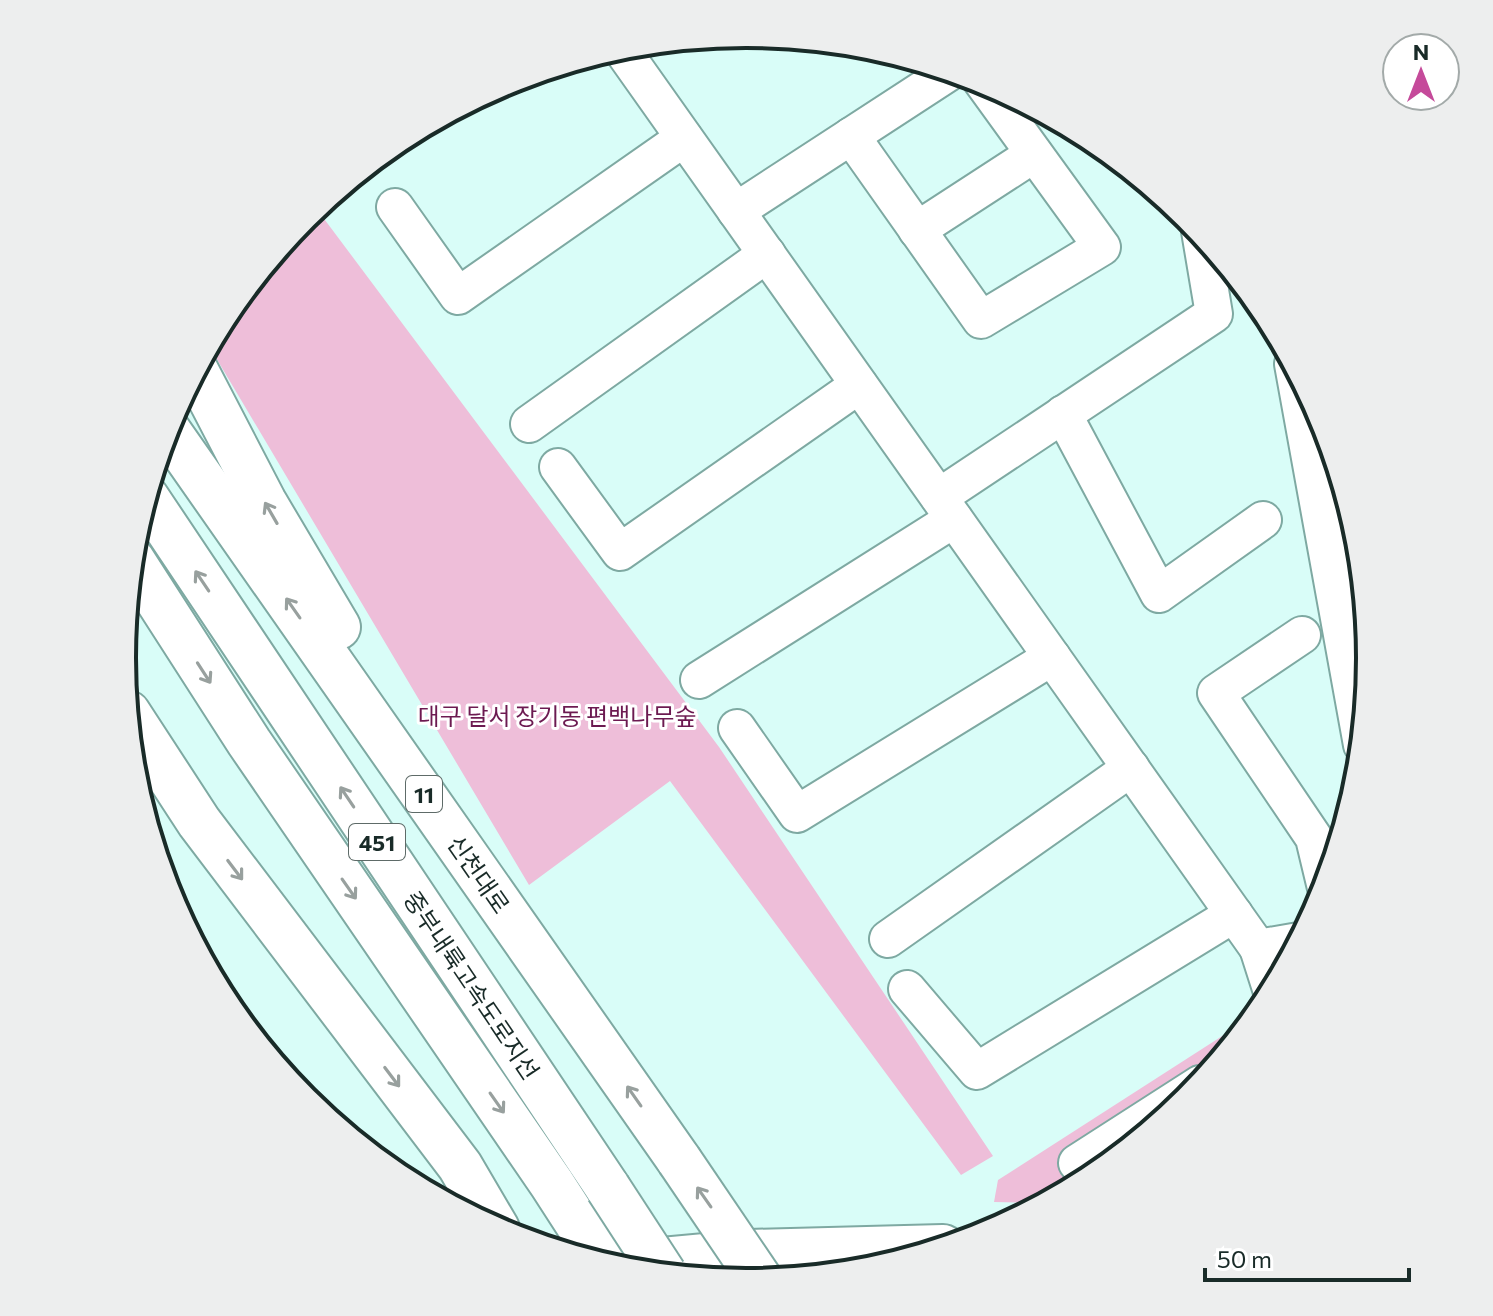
<svg xmlns="http://www.w3.org/2000/svg" width="1493" height="1316" font-family="Commissioner,'Noto Sans KR',sans-serif">
  <style>
    .green { fill: #eebed9 }
    .lines { fill: none; stroke-linecap: round; stroke-linejoin: round }
    .minor-casing { stroke: #7ea9a2; stroke-width: 40 }
    .major-casing { stroke: #7ea9a2; stroke-width: 48 }
    .highway-casing { stroke: #7ea9a2; stroke-width: 48 }
    .minor { stroke: #fff; stroke-width: 36 }
    .major { stroke: #fff; stroke-width: 44 }
    .highway { stroke: #fff; stroke-width: 44 }
    .highway-bridge-casing { stroke: #7ea9a2; stroke-width: 48; stroke-linecap: butt }
    .highway-bridge { stroke: #fff; stroke-width: 44 }
    .oneway { stroke: #98a09e }
    .labels { text-anchor: middle; dominant-baseline: central; stroke-width: 6; stroke-linejoin: round; paint-order: stroke }
    .shield { fill: #fff; stroke: #5e6b68; stroke-width: 2 }
    .shield-label { font-size: 22px; font-weight: bold; fill: #192b28 }
    .park-label { font-size: 24px; fill: #6c1a51; stroke: #fff }
    .street-label { font-size: 24px; fill: #192b28; stroke: #fff }
    .rim { fill: none; stroke: #192b28; stroke-width: 4 }
  </style>
  <rect width="100%" height="100%" fill="#d9fdf8"/>
  <g class="green">
    <path d="M 316,208 L 719,747 L 993,1156 L 961,1175 L 670,781 L 529,885 L 209,346 L 228,311 L 306,216 Z"/>
    <path d="M 1258,1013 L 1187,1100 L 1093,1177 L 1044,1203 L 994,1202 L 998,1180 Z"/>
  </g>
  <g class="lines">
    <defs>
      <g id="minor">
        <path d="M 620,47 L 1258,948 L 1299,941"/>
        <path d="M 851,136 L 981,320 L 1102,247 L 981,80"/>
        <path d="M 395,207 L 458,296 L 684,138"/>
        <path d="M 736,211 L 951,71"/>
        <path d="M 917,230 L 1034,154"/>
        <path d="M 1293,364 L 1362,745"/>
        <path d="M 1063,414 L 1159,594 L 1263,520"/>
        <path d="M 529,424 L 767,254"/>
        <path d="M 558,467 L 620,552 L 859,385"/>
        <path d="M 939,497 L 1214,314 L 1200,231"/>
        <path d="M 1302,635 L 1216,693 L 1314,838 L 1326,888"/>
        <path d="M 699,680 L 954,519"/>
        <path d="M 737,728 L 797,814 L 1052,657"/>
        <path d="M 888,939 L 1131,768"/>
        <path d="M 1258,948 L 1272,992"/>
        <path d="M 907,989 L 977,1071 L 1234,914"/>
        <path d="M 1077,1163 L 1200,1084"/>
      </g>
      <path id="major" d="M 608,1265 L 749,1252 L 943,1247"/>
      <g id="highway">
        <path d="M 196,371 L 264,502 L 338,627"/>
        <path d="M 167,429 L 679,1160"/>
        <path d="M 146,497 L 608,1188"/>
        <path d="M 132,560 L 249,742 L 552,1184 L 603,1263"/>
        <path d="M 128,713 L 199,822 L 460,1166 L 497,1229"/>
      </g>
    </defs>
    <use href="#minor" class="minor-casing"/>
    <use href="#major" class="major-casing"/>
    <use href="#highway" class="highway-casing"/>
    <use href="#minor" class="minor"/>
    <use href="#major" class="major"/>
    <use href="#highway" class="highway"/>
    <defs>
      <g id="highway-bridge">
        <path d="M 679,1160 L 761,1281"/>
        <path d="M 608,1188 L 664,1274"/>
      </g>
    </defs>
    <use href="#highway-bridge" class="highway-bridge-casing"/>
    <use href="#highway-bridge" class="highway-bridge"/>
  </g>
  <defs><path id="oneway-shaft" d="M-6 0H5M1.5-3L5.5 0L1.5 3" fill="none" stroke-width="1.6" stroke-linecap="round" stroke-linejoin="round" transform="scale(2)"/></defs>
  <g class="oneway">
    <use href="#oneway-shaft" transform="translate(271 513) rotate(-120)"/>
    <use href="#oneway-shaft" transform="translate(202 581) rotate(-124)"/>
    <use href="#oneway-shaft" transform="translate(293 608) rotate(-125)"/>
    <use href="#oneway-shaft" transform="translate(204 673) rotate(57)"/>
    <use href="#oneway-shaft" transform="translate(347 797) rotate(-124)"/>
    <use href="#oneway-shaft" transform="translate(235 870) rotate(53)"/>
    <use href="#oneway-shaft" transform="translate(349 889) rotate(55)"/>
    <use href="#oneway-shaft" transform="translate(392 1077) rotate(53)"/>
    <use href="#oneway-shaft" transform="translate(634 1096) rotate(-125)"/>
    <use href="#oneway-shaft" transform="translate(497 1103) rotate(55)"/>
    <use href="#oneway-shaft" transform="translate(704 1197) rotate(-125)"/>
  </g>
  <g class="labels">
    <g class="shield">
      <rect x="406" y="776" width="36" height="36" rx="6"/>
      <rect x="349" y="824" width="56" height="36" rx="6"/>
    </g>
    <g class="shield-label">
      <text x="424" y="794">11</text>
      <text x="377" y="842">451</text>
    </g>
    <g class="park-label">
      <text x="557" y="715">대구 달서 장기동 편백나무숲</text>
    </g>
    <g class="street-label">
      <text transform="translate(479 874) rotate(55)">신천대로</text>
      <text transform="translate(472 985) rotate(56)">중부내륙고속도로지선</text>
    </g>
  </g>
  <path d="M0 0H1493V1316H0ZM136 658a610 610 0 1 1 1220 0a610 610 0 1 1-1220 0Z" fill="#edeeee" fill-rule="evenodd"/>
  <path class="rim" d="M136 658a610 610 0 1 1 1220 0a610 610 0 1 1-1220 0Z"/>
  <g transform="translate(1421 72)"><circle r="38" fill="#ffffff" stroke="#a3aaa9" stroke-width="2"/>
  <path d="M0-6L14 30L0 20L-14 30Z" fill="#c54a9a"/>
  <text y="-12" font-size="22" font-weight="bold" text-anchor="middle" fill="#192b28">N</text>
  </g>
  <path d="M1205 1268v12h204v-12" fill="none" stroke="#192b28" stroke-width="4"/>
  <text x="1217" y="1268" font-size="24" fill="#192b28" stroke="#ffffff" stroke-width="6" paint-order="stroke">50 m</text>
</svg>
